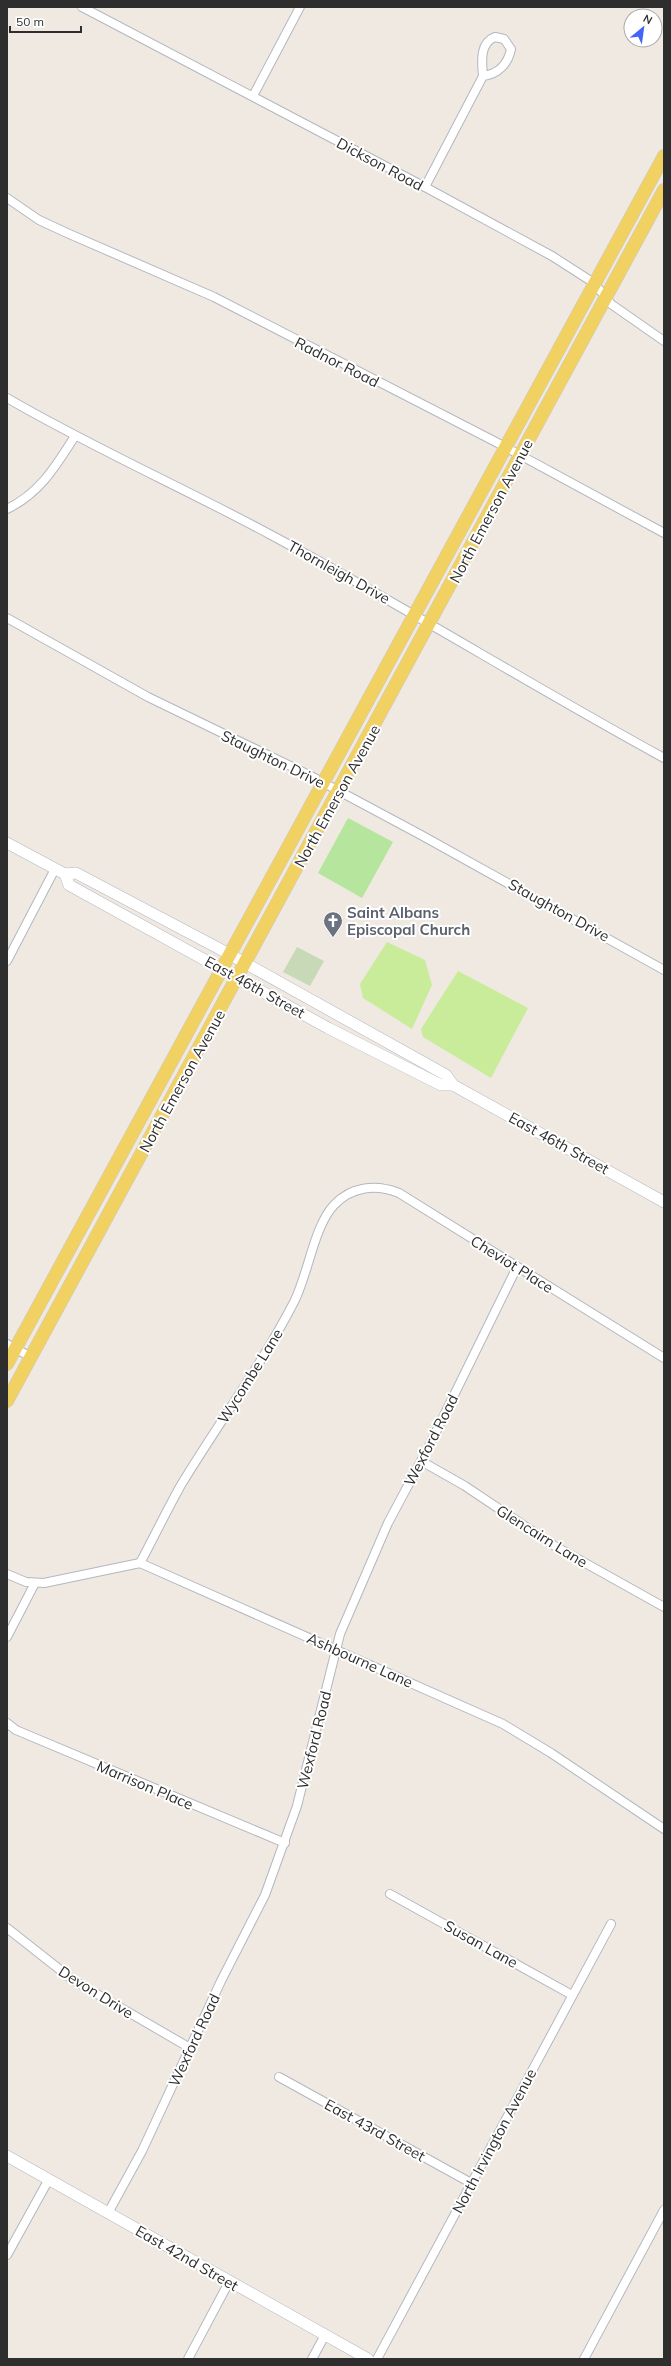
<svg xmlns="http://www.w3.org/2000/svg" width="671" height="2366" font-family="Mulish,sans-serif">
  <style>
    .green { fill: #b6e59e }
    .cemetery { fill: #c8d9b8 }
    .pitch { fill: #c9ec9a }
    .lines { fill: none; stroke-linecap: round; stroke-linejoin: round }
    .street-casing { stroke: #b4b7c1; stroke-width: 10 }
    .secondary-casing { stroke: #b4b7c1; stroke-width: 12 }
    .primary-casing { stroke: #c9c9c9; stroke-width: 14 }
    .street { stroke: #fff; stroke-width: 8 }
    .secondary { stroke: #fff; stroke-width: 11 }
    .primary { stroke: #f2d163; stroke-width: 13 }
    .labels { text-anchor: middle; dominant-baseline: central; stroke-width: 4; stroke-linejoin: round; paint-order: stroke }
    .street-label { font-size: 15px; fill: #2e2e2e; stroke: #fff }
    .worship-label { font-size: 15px; font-weight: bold; fill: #5b616d; stroke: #fff; text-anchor: start }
  </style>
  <rect width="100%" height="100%" fill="#efe9e1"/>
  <path class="green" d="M 348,818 L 393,842 L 362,898 L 318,873 Z"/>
  <path class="cemetery" d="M 297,947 L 324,961 L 310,986 L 283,972 Z"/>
  <g class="pitch">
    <path d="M 387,942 L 425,960 L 432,985 L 412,1029 L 363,998 L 360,984 Z"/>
    <path d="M 458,971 L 528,1008 L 491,1078 L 423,1037 L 421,1029 Z"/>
  </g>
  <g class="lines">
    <defs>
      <g id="street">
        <path d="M 82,7 L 425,187 L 552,256 L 594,283 L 611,304 L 664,341"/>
        <path d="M 253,96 L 300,7"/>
        <path d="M 425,187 L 483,76 C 482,63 479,43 495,37 L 504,39 L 511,49 C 508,64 498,74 483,76"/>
        <path d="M 7,198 L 39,220 L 67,233 L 214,297 L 494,441 L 664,533"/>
        <path d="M 7,398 C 93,448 184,488 271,535 C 404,606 532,686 664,758"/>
        <path d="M 7,509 C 40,493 56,466 75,436"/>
        <path d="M 7,618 L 148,697 L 309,775 L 421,835 L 664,970"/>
        <path d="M 7,961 L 55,869"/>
        <path d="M 7,1344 L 31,1357"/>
        <path d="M 421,1461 L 465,1486 L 553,1545 L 664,1607"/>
        <path d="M 140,1563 C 154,1537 167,1510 181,1485 C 218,1424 261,1366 294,1302 C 308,1275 314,1226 334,1205 C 352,1186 376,1184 399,1193 L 664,1358"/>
        <path d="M 7,1574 L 26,1582 L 44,1583 L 140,1563 L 503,1724 L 551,1753 L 664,1829"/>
        <path d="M 7,1637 L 35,1583"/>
        <path d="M 7,1723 L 16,1730 L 285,1843"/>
        <path d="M 390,1894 L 572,1995"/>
        <path d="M 7,1928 L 73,1980 L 190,2048"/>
        <path d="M 279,2077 L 471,2183"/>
        <path d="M 108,2213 L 142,2151 L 221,1981 L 265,1895 L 297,1806 L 340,1634 L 388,1523 L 428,1448 L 517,1267"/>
        <path d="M 7,2255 L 49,2179"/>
        <path d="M 188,2359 L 229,2282"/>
        <path d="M 312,2359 L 325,2335"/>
        <path d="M 377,2359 L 611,1924"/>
        <path d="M 584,2359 L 664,2210"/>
      </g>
      <g id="secondary">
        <path d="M 7,843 L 65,874 L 76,873 L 218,948 L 446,1075 L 453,1085 L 664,1202"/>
        <path d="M 65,874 L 69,885 L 328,1028 L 441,1085 L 453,1085"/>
        <path d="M 7,2156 L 368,2359"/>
      </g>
      <g id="primary">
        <path d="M 7,1364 L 664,156"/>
        <path d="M 7,1401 L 664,190"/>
      </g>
    </defs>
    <use href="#street" class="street-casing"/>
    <use href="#secondary" class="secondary-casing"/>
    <use href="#primary" class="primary-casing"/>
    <use href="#street" class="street"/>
    <use href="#secondary" class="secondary"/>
    <use href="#primary" class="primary"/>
  </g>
  <defs>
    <symbol id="church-pin" viewBox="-11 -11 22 30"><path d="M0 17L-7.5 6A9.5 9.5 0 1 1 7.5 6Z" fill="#6b7280" stroke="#fff"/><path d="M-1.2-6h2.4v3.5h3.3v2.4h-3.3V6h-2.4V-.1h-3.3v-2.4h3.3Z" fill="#fff"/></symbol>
  </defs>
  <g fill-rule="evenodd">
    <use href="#church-pin" x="322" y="910" width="22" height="30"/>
  </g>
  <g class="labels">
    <g class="street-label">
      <text transform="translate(380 164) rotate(28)">Dickson Road</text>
      <text transform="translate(337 362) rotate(27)">Radnor Road</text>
      <text transform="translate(491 511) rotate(-62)">North Emerson Avenue</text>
      <text transform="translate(339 572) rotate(29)">Thornleigh Drive</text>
      <text transform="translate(273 759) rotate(26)">Staughton Drive</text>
      <text transform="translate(337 796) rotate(-61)">North Emerson Avenue</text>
      <text transform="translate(559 910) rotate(29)">Staughton Drive</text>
      <text transform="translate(255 987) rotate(29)">East 46th Street</text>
      <text transform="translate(182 1081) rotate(-61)">North Emerson Avenue</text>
      <text transform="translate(559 1143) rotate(29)">East 46th Street</text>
      <text transform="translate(512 1264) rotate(32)">Cheviot Place</text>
      <text transform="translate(250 1376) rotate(-58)">Wycombe Lane</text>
      <text transform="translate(431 1440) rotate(-63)">Wexford Road</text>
      <text transform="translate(542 1536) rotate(32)">Glencairn Lane</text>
      <text transform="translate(360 1660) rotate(24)">Ashbourne Lane</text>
      <text transform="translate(314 1740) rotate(-76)">Wexford Road</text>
      <text transform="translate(145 1785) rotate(23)">Marrison Place</text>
      <text transform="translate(481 1944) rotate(29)">Susan Lane</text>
      <text transform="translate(96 1992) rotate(32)">Devon Drive</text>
      <text transform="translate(194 2040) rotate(-65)">Wexford Road</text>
      <text transform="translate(375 2130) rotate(29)">East 43rd Street</text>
      <text transform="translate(494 2141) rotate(-62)">North Irvington Avenue</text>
      <text transform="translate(187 2258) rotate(30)">East 42nd Street</text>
    </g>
    <g class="worship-label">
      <text x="347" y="912">Saint Albans<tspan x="347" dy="17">Episcopal Church</tspan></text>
    </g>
  </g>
  <rect width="671" height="2366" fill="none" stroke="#2e2e2e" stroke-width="16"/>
  <g transform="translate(643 28) rotate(29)"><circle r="19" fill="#ffffff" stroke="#ababab"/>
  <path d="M0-3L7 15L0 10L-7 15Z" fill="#4264fb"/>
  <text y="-6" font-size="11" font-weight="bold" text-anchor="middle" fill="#2e2e2e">N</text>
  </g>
  <path d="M10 26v6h71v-6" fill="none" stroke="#2e2e2e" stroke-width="2"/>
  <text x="16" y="26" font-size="12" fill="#2e2e2e" stroke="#ffffff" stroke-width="3" paint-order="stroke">50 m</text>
</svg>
